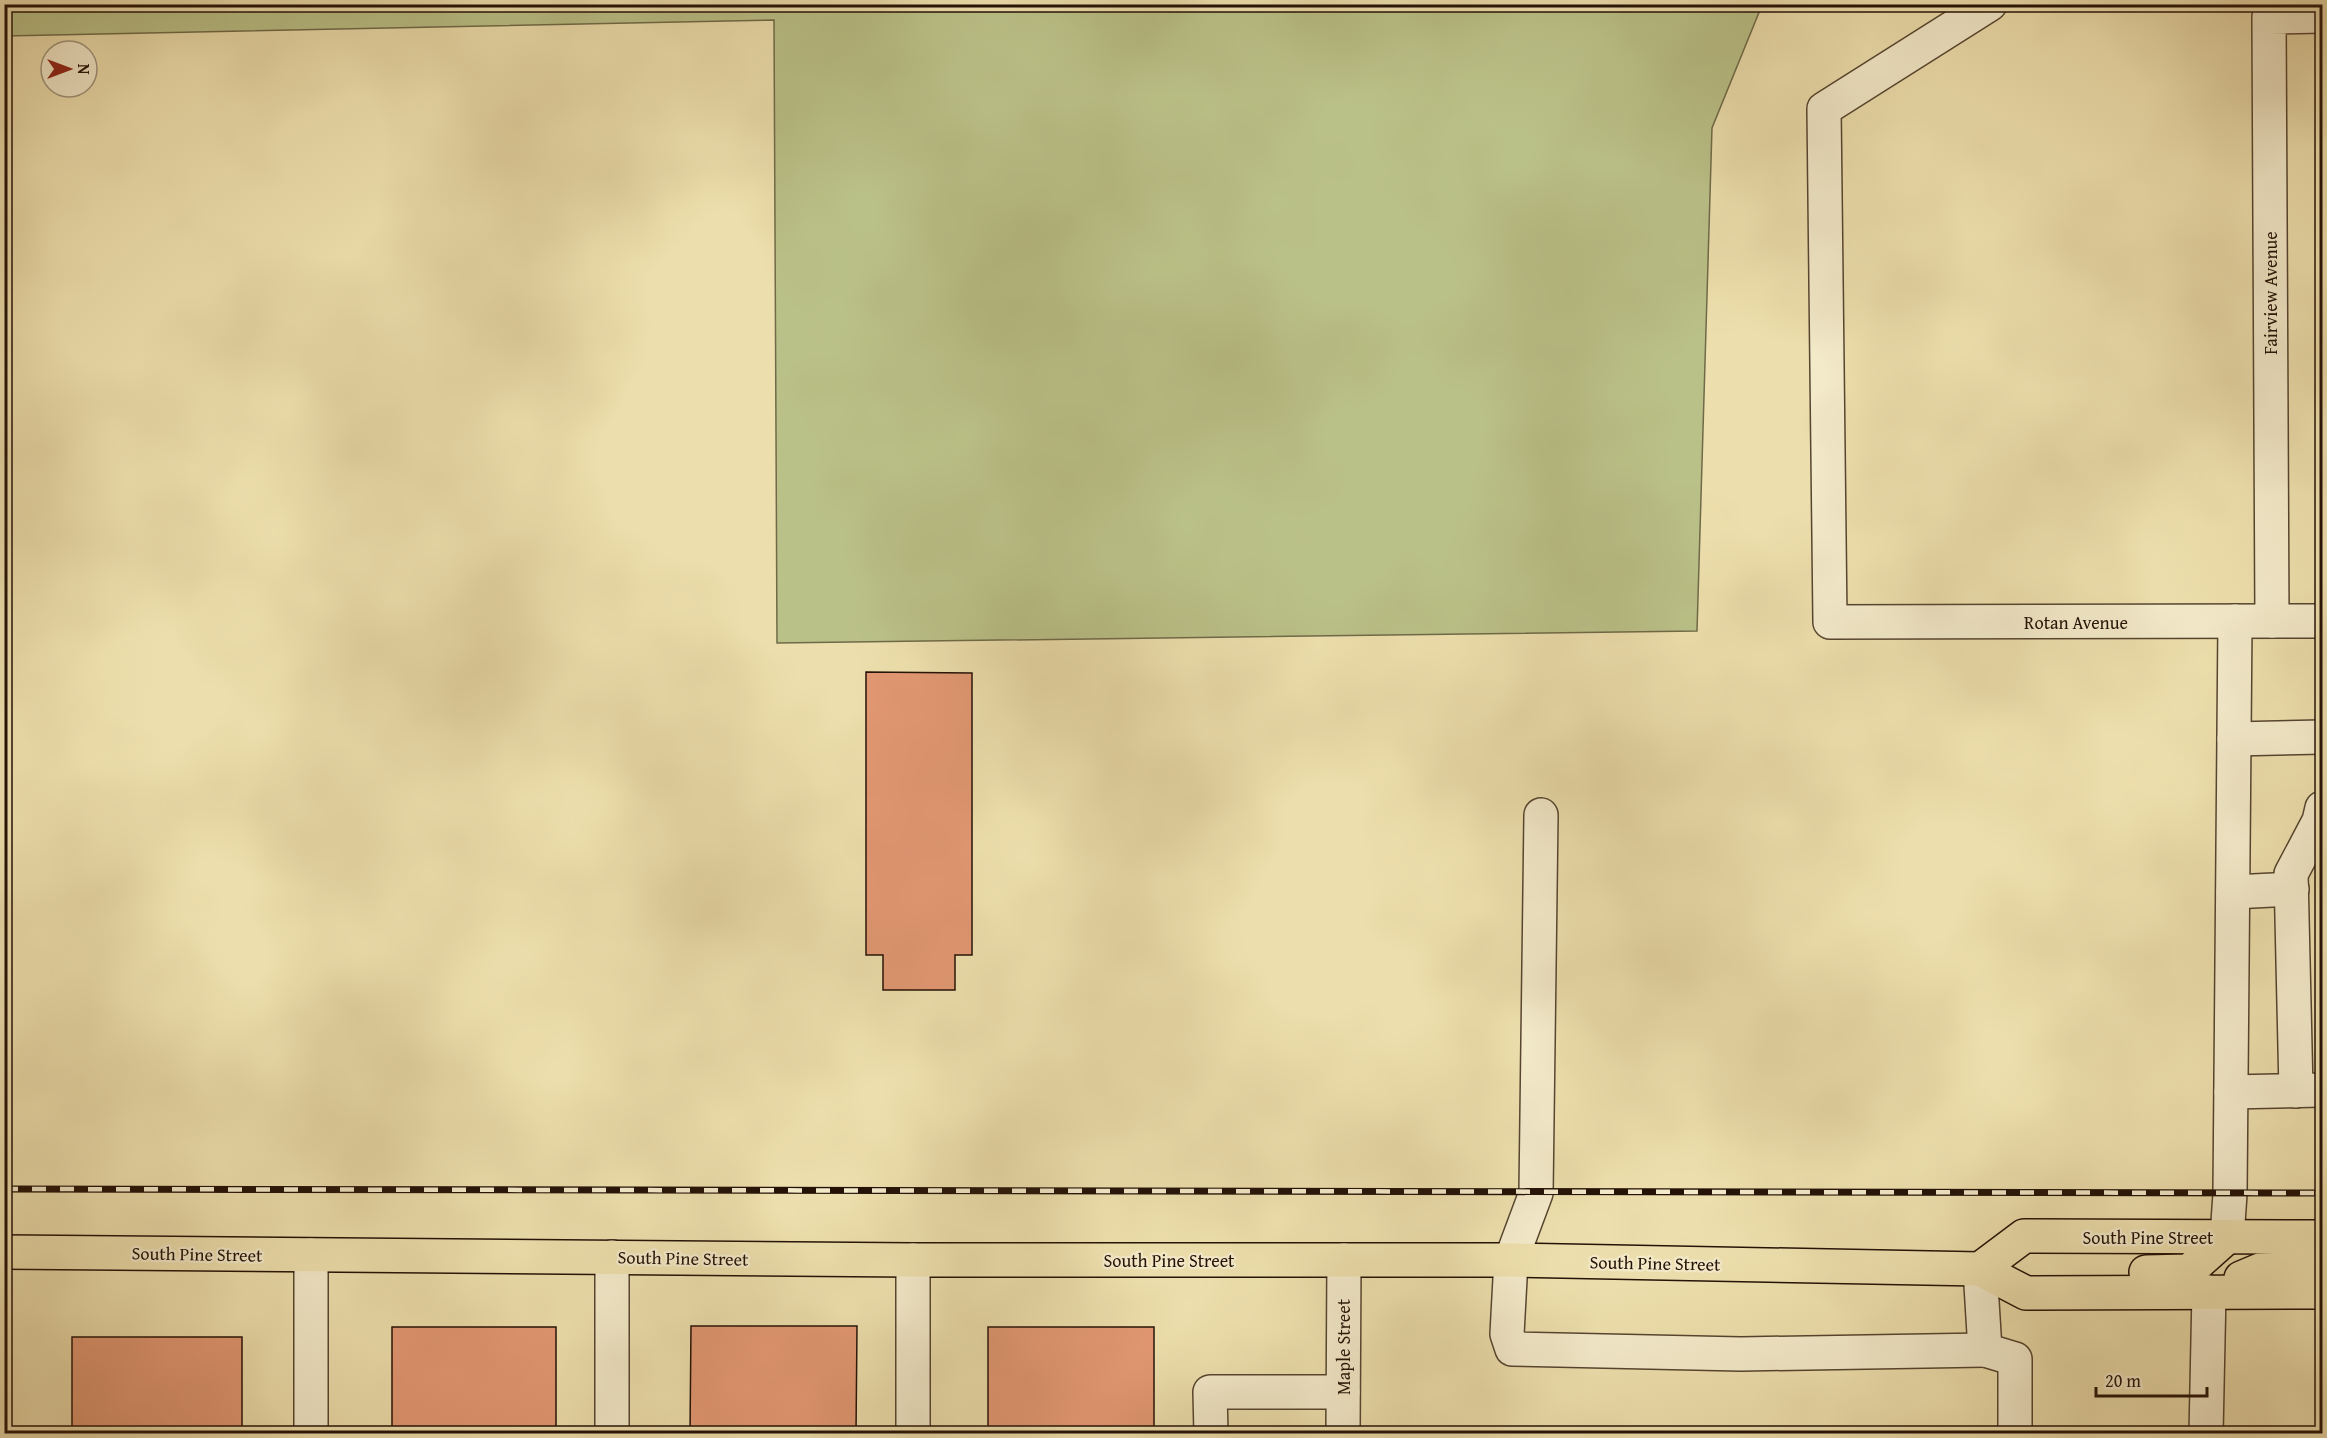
<svg xmlns="http://www.w3.org/2000/svg" width="2327" height="1438" font-family="'Gentium Book Plus',serif">
  <style>
    .green { fill: #bac188; stroke: #6f6a48; stroke-width: 1.5 }
    .building { fill: #e29873; stroke: #241207; stroke-width: 1.5 }
    .lines { fill: none; stroke-linecap: round; stroke-linejoin: round }
    .minor-casing { stroke: #564530; stroke-width: 36 }
    .major-casing { stroke: #241207; stroke-width: 36 }
    .minor { stroke: #f3eaca; stroke-width: 33 }
    .major { stroke: #eddfad; stroke-width: 33 }
    .rail-casing { stroke: #241207; stroke-width: 7 }
    .rail { stroke: #f3eaca; stroke-width: 4.5; stroke-dasharray: 14; stroke-linecap: butt }
    .labels { text-anchor: middle; dominant-baseline: central; stroke-width: 4.5; stroke-linejoin: round; paint-order: stroke }
    .street-label { font-size: 18px; fill: #241207; stroke: #f3eaca }
  </style>
  <rect width="100%" height="100%" fill="#eddfad"/>
  <filter id="stains"><feTurbulence type="fractalNoise" baseFrequency=".00333" numOctaves="4"/><feColorMatrix values="0 0 0 0 .2 0 0 0 0 .09 0 0 0 0 .02 0 0 0 .5 -.17"/></filter>
  <radialGradient id="worn" r=".72"><stop offset=".6" stop-color="#630" stop-opacity="0"/><stop offset="1" stop-color="#630" stop-opacity=".3"/></radialGradient>
  <path class="green" d="M 4,5 L 1762,5 L 1712,128 L 1697,631 L 777,643 L 774,20 L 5,36 Z"/>
  <g class="building">
    <path d="M 866,672 L 972,673 L 972,955 L 955,955 L 955,990 L 883,990 L 883,955 L 866,955 Z"/>
    <path d="M 691,1326 L 857,1326 L 856,1434 L 690,1434 Z"/>
    <rect x="392" y="1327" width="164" height="107"/>
    <rect x="988" y="1327" width="166" height="107"/>
    <rect x="72" y="1337" width="170" height="97"/>
  </g>
  <g class="lines">
    <defs>
      <g id="minor">
        <path d="M 1990,4 L 1824,109 L 1830,622 L 2322,621"/>
        <path d="M 2272,621 L 2269,17 L 2322,16"/>
        <path d="M 2234,739 L 2322,737"/>
        <path d="M 1541,815 L 1536,1193 L 1511,1260 L 1507,1334 L 1512,1349 L 1741,1354 L 1985,1350"/>
        <path d="M 2233,892 L 2292,889"/>
        <path d="M 2296,1091 L 2291,874 L 2319,821 L 2322,808"/>
        <path d="M 2231,1092 L 2322,1090"/>
        <path d="M 2227,1237 L 2230,1194 L 2235,621"/>
        <path d="M 311,1255 L 311,1434"/>
        <path d="M 612,1257 L 612,1434"/>
        <path d="M 913,1260 L 913,1434"/>
        <path d="M 1980,1269 L 1985,1350 L 2015,1359 L 2015,1434"/>
        <path d="M 1211,1434 L 1210,1392 L 1343,1392"/>
        <path d="M 1343,1434 L 1344,1260"/>
        <path d="M 2206,1434 L 2209,1292"/>
      </g>
      <g id="major">
        <path d="M 4,1252 L 913,1260 L 1511,1260 L 1980,1269 L 2024,1236 L 2322,1237"/>
        <path d="M 1980,1269 L 2026,1293 L 2322,1292"/>
        <path d="M 2146,1272 L 2189,1271 L 2227,1237"/>
        <path d="M 2241,1278 L 2260,1270 L 2322,1268"/>
      </g>
    </defs>
    <use href="#minor" class="minor-casing"/>
    <use href="#major" class="major-casing"/>
    <use href="#minor" class="minor"/>
    <use href="#major" class="major"/>
    <defs>
      <path id="rail" d="M 4,1189 L 2322,1193"/>
    </defs>
    <use href="#rail" class="rail-casing"/>
    <use href="#rail" class="rail"/>
  </g>
  <g class="labels">
    <g class="street-label">
      <text transform="translate(2270 293) rotate(-90)">Fairview Avenue</text>
      <text x="2076" y="622">Rotan Avenue</text>
      <text x="2148" y="1237">South Pine Street</text>
      <text transform="translate(197 1254) rotate(1)">South Pine Street</text>
      <text transform="translate(683 1258) rotate(1)">South Pine Street</text>
      <text x="1169" y="1260">South Pine Street</text>
      <text transform="translate(1655 1263) rotate(1)">South Pine Street</text>
      <text transform="translate(1343 1347) rotate(-90)">Maple Street</text>
    </g>
  </g>
  <rect width="2327" height="1438" fill="none" stroke="#eddfad" stroke-width="24"/>
  <rect x="6" y="6" width="2315" height="1426" fill="none" stroke="#241207" stroke-width="3"/>
  <rect x="12" y="12" width="2303" height="1414" fill="none" stroke="#241207" stroke-width="1.5"/>
  <g transform="translate(69 69) rotate(90)"><circle r="28" fill="#f3eaca" stroke="#a0947c" stroke-width="1.5"/>
  <path d="M0-4.5L10 22L0 15L-10 22Z" fill="#8f2418"/>
  <text y="-9" font-size="16" font-weight="bold" text-anchor="middle" fill="#241207">N</text>
  </g>
  <path d="M2096 1387v9h111v-9" fill="none" stroke="#241207" stroke-width="3"/>
  <text x="2105" y="1387" font-size="18" fill="#241207" stroke="#f3eaca" stroke-width="4.5" paint-order="stroke">20 m</text>
  <rect width="100%" height="100%" filter="url(#stains)"/>
  <rect width="100%" height="100%" fill="url(#worn)"/>
</svg>
